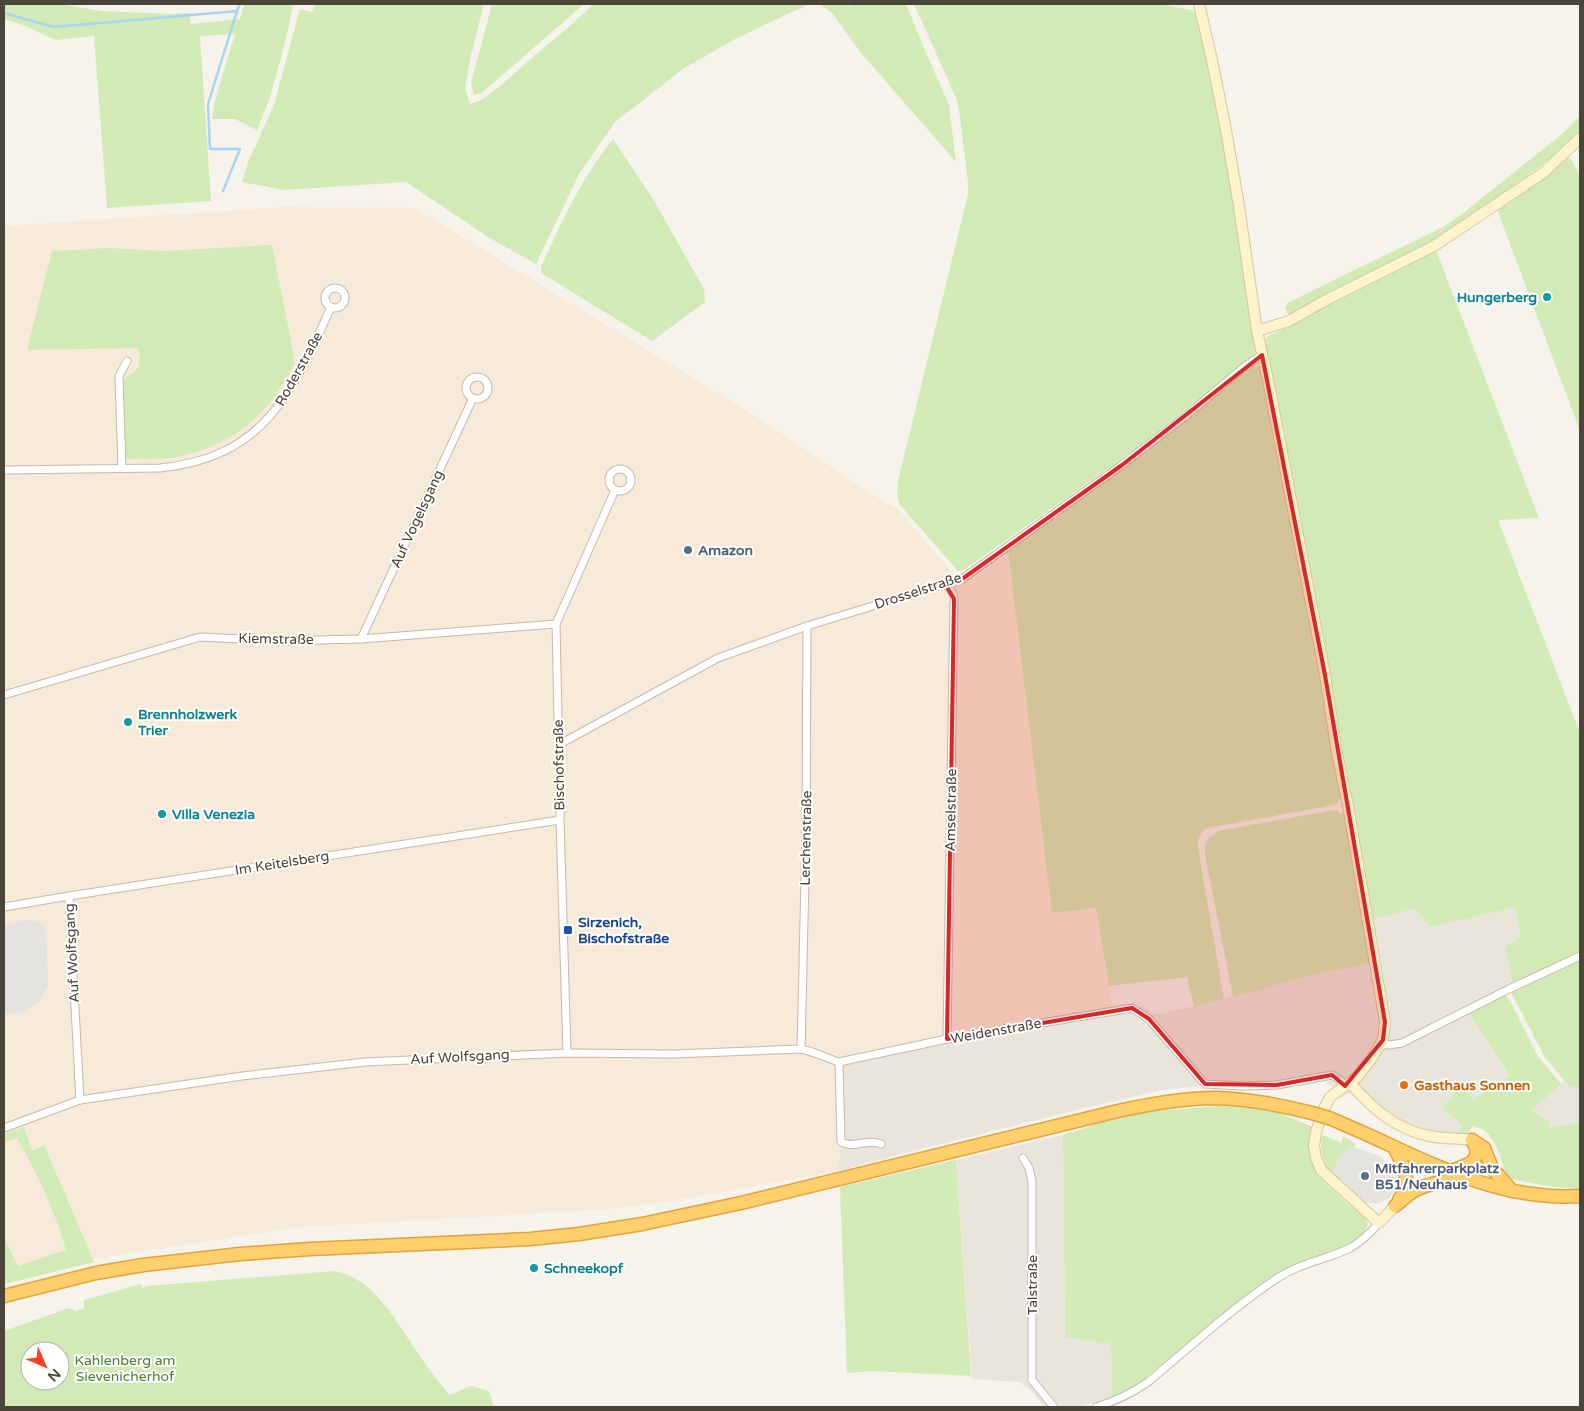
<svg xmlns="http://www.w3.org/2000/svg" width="1584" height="1411" font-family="'Varela Round',sans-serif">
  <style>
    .residential { fill: #eae5da }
    .commercial { fill: #f7ead8 }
    .green { fill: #d2eab5; fill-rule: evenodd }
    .parking { fill: #e5e3e0 }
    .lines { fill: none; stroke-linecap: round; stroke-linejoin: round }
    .stream { stroke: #a9d4f2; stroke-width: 2.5 }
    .street-casing { stroke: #c2bbae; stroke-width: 9 }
    .secondary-casing { stroke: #d6c79b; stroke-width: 12 }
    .highway-casing { stroke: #e0a43c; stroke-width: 15 }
    .street { stroke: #fff; stroke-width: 7 }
    .secondary { stroke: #fff3cd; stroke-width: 10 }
    .highway { stroke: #ffcf6e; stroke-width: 12 }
    .highway-bridge-casing { stroke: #e0a43c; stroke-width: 15; stroke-linecap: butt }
    .highway-bridge { stroke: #ffcf6e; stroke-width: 12 }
    .marked { fill: #d62828; fill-opacity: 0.2; stroke: #d62828; stroke-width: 4; stroke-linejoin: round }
    .culture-dot { fill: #0f9aa8; stroke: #fff; stroke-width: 2 }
    .service-dot { fill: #5c6f8a; stroke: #fff; stroke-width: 2 }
    .transit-dot { fill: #1a4fb4; stroke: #fff; stroke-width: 2 }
    .food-dot { fill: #e8710a; stroke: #fff; stroke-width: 2 }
    .labels { text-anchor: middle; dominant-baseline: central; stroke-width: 4; stroke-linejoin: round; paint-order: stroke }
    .culture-label { font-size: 14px; font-weight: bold; fill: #0d838f; stroke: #fff; text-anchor: start }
    .street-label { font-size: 14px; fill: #4b4439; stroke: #fff }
    .service-label { font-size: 14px; font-weight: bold; fill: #4e5e75; stroke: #fff; text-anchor: start }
    .transit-label { font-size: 14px; font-weight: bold; fill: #164399; stroke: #fff; text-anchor: start }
    .food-label { font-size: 14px; font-weight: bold; fill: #c56008; stroke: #fff; text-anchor: start }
    .park-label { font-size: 14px; fill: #4a7f2a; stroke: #fff }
  </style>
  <rect width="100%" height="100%" fill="#f6f3ec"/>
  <g class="residential">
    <path d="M 1515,907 L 1521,935 L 1506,948 L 1515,989 L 1469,1013 L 1510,1076 L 1473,1099 L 1462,1082 L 1463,1125 L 1457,1133 L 1444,1133 L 1426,1131 L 1409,1125 L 1384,1112 L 1360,1089 L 1339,1098 L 1331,1086 L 1325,1081 L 1275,1089 L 1200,1086 L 1161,1090 L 1084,1108 L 897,1155 L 838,1171 L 841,1142 L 839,1062 L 947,1039 L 1143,1006 L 1155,1015 L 1224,999 L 1308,976 L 1370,963 L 1363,920 L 1415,909 L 1430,927 Z"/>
    <path d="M 1564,1081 L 1568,1085 L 1580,1088 L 1580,1122 L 1550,1128 L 1531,1111 Z"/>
    <path d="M 1063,1135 L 1065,1337 L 1111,1344 L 1112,1397 L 1079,1407 L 1044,1407 L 1031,1390 L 1020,1382 L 972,1379 L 956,1160 Z"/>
  </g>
  <path class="commercial" d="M 284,207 L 415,208 L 757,417 L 886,503 L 897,508 L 952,572 L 961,579 L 1009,545 L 1053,913 L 1096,908 L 1113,1011 L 839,1062 L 841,1142 L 838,1171 L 667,1202 L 595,1210 L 299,1227 L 14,1271 L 4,1275 L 4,226 Z"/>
  <g class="green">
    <path d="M 4,4 L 60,4 L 101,11 L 171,14 L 190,13 L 191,24 L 240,19 L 244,4 L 293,4 L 286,39 L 270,97 L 257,130 L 235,119 L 212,119 L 215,100 L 235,34 L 200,36 L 211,201 L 107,208 L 94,36 L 56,40 L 23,25 L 4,19 Z"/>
    <path d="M 315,4 L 484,4 L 471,55 L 465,88 L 470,104 C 488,101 517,70 532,58 C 553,40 574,24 593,4 L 806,4 L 805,6 L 735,39 L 683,69 L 615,122 L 579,174 L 536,264 L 488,237 L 406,182 L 284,190 L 242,182 L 249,160 L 274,105 L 300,9 L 312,12 Z"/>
    <path d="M 492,4 L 584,4 L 491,85 L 481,93 L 474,95 L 471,83 Z"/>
    <path d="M 820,4 L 906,4 L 923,46 L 949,105 L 956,162 L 862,54 L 833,14 Z"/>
    <path d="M 914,4 L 1158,4 L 1192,10 L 1198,17 L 1215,95 L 1258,347 L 1256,353 L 1250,358 L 1135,450 L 962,571 L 958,571 L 900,505 L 897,496 L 898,481 L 968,194 L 968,182 L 959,110 L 957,100 Z"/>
    <path d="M 1580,116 L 1580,131 L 1563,148 L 1547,161 L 1456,229 L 1424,247 L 1327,293 L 1298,312 L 1290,314 L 1287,313 L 1285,307 L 1289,302 L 1443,227 L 1462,214 L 1562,134 Z"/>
    <path d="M 613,139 L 653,199 L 704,289 L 705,302 L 652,341 L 541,273 L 541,267 C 561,223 582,177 613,139 Z"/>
    <path d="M 1567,155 L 1573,162 L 1580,177 L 1580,431 L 1497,209 Z"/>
    <path d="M 272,245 L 295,362 C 274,406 244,437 196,452 C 190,453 184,456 178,457 C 162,460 144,459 128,459 L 125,455 L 123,383 C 125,374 137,374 139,365 C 140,360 139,353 139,348 L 27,350 L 52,251 L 109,248 L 163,251 Z"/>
    <path d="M 1436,250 L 1539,518 L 1498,520 L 1580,733 L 1580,952 L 1513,983 L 1505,948 L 1521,935 L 1515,907 L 1430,927 L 1415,909 L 1371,919 L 1265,347 L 1265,339 L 1270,335 L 1289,327 L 1313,312 Z"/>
    <path d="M 1253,366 L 1259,367 L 1262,371 L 1310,616 L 1341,798 L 1335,805 L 1207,828 C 1199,834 1198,839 1198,848 L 1224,999 L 1194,1006 L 1187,977 L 1109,986 L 1096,908 L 1052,913 L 1008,549 L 1091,492 L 1171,432 Z"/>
    <path d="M 1335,810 L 1343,814 L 1370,963 L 1308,976 L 1233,997 L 1205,854 C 1204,840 1210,834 1223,830 Z"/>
    <path d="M 1580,958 L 1580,1088 L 1568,1085 L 1544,1056 L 1512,994 L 1512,991 Z"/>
    <path d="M 1502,995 L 1507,997 L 1511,1003 L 1537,1055 L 1561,1084 L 1531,1111 L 1548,1121 L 1550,1128 L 1580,1122 L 1580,1189 C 1555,1188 1531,1184 1506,1177 C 1503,1163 1496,1139 1484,1130 C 1481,1128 1476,1127 1473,1126 L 1468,1133 L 1457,1133 L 1463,1125 L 1442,1109 L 1462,1082 L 1473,1099 L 1510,1076 L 1469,1013 Z"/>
    <path d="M 1220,1106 L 1253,1108 L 1279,1113 L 1311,1126 C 1312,1133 1309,1141 1310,1149 C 1313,1179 1344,1199 1365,1218 L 1368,1224 C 1362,1247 1317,1255 1297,1263 C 1285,1268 1274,1275 1263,1282 L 1136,1385 L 1112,1397 L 1111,1344 L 1065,1337 L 1063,1135 L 1100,1123 L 1152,1111 Z"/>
    <path d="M 24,1127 L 32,1151 L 44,1145 L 94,1262 L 4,1284 L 4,1238 L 18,1266 L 66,1250 C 55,1210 37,1174 17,1138 L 4,1142 L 4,1134 Z"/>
    <path d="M 1322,1135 L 1342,1143 L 1343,1136 L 1356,1144 L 1354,1147 C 1343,1150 1335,1164 1333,1174 L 1329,1172 C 1322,1159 1320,1149 1322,1135 Z"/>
    <path d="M 956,1160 L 971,1376 L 871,1371 L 847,1373 L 840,1187 Z"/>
    <path d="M 334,1271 C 375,1278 397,1323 419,1355 C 428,1369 439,1382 449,1395 L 471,1386 L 489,1391 L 494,1407 L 4,1407 L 4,1331 L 69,1308 L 76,1311 L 84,1308 L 84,1300 L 141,1284 L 143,1289 L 146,1286 ZM 30,1351 L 60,1351 L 60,1381 L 30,1381 Z"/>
  </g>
  <g class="parking">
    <path d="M 27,920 L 38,921 L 46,927 L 48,987 L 40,1000 L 33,1006 L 20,1013 L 4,1014 L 4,925 Z"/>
    <path d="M 1354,1147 L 1380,1156 L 1393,1169 L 1397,1178 L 1397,1185 L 1389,1198 L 1376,1204 L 1364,1202 L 1336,1179 L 1333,1174 L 1335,1165 L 1342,1153 Z"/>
  </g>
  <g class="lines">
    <g class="stream">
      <path d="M 854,4 L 855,5"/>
      <path d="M 4,13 L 54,27 L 237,11"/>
      <path d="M 223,191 L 240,149 L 210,149 L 208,104 L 237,11 L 240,4"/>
    </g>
    <defs>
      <g id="street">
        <circle cx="335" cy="298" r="10"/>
        <circle cx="477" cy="388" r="11"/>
        <path d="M 122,468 L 119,376 L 127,361"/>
        <circle cx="620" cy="480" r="11"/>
        <path d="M 4,470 L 160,468 C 264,458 293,392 331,307"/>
        <path d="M 945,584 L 953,593 L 954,599 L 947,1039"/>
        <path d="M 361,639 L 473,398"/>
        <path d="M 4,695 L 200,637 L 279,641 L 361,639 L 556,624"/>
        <path d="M 560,744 L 718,658 L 807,626 L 962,579 L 1122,465 L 1187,415 L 1244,367 L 1262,355"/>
        <path d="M 69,896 L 80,1100"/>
        <path d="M 4,907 L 69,896 L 560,820"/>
        <path d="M 1380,1044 L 1389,1045 L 1402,1043 L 1507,990 L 1580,956"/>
        <path d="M 801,1049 L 806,836 L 807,626"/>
        <path d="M 567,1053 L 560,820 L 560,744 L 558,718 L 556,624 L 615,490"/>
        <path d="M 4,1128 L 80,1100 L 242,1076 L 365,1062 L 567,1053 L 674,1054 L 801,1049 C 815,1052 826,1058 839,1062"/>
        <path d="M 881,1144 C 868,1138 854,1149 841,1142 L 839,1062 L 947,1039 L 1132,1008 L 1149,1019 L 1205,1084 L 1242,1086 L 1277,1085 L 1332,1075 L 1340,1080 L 1345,1086"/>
        <path d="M 1023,1158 L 1029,1168 L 1032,1181 L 1032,1380 L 1054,1407"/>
        <path d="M 1096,1407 C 1116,1401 1131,1394 1148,1382 C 1190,1347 1231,1309 1276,1279 C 1299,1263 1326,1260 1350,1248 C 1361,1242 1371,1232 1379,1223"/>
      </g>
      <g id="secondary">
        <path d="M 1199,4 L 1212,60 L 1226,130 L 1239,206 L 1257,331 L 1268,380 L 1325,675 L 1337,753 L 1348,806 L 1385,1022 L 1383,1040 L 1371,1059 L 1357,1077 L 1330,1097 L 1322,1113 L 1316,1132 L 1314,1146 L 1316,1158 L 1321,1170 L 1379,1223 L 1395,1206"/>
        <path d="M 1257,331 L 1289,321 L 1326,300 L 1434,246 L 1543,173 L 1580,138"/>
        <path d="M 1350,1083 C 1372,1108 1395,1129 1429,1136 C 1443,1139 1458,1138 1472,1140"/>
      </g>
      <g id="highway">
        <path d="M 1329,1118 C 1411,1151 1488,1202 1580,1196"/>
        <path d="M 1472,1140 L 1484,1148 L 1492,1168 L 1512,1191"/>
        <path d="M 1394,1147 C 1404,1167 1413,1179 1399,1200"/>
        <path d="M 1448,1172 C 1465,1166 1486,1162 1472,1140"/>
        <path d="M 1395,1206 C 1400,1202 1405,1197 1411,1193 C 1426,1182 1448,1182 1465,1179"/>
        <path d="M 4,1296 L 96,1273 L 143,1265 L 240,1254 L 310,1249 L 530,1239 L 579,1234 L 642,1224 L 741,1203 L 1118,1111 C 1151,1104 1183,1098 1217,1098 C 1249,1099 1281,1105 1312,1113"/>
      </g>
    </defs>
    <use href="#street" class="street-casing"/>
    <use href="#secondary" class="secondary-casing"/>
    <use href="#highway" class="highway-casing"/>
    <use href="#street" class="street"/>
    <use href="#secondary" class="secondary"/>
    <use href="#highway" class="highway"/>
    <defs>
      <path id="highway-bridge" d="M 1312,1113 L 1329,1118"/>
    </defs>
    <use href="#highway-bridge" class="highway-bridge-casing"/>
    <use href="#highway-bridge" class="highway-bridge"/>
  </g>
  <path class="marked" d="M 1262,355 L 1325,675 L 1385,1022 L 1383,1040 L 1345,1086 L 1332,1075 L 1277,1085 L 1205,1084 L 1149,1019 L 1132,1008 L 947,1039 L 954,599 L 945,584 L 962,579 L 1122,465 Z"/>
  <g class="culture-dot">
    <circle cx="1547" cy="297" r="5"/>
    <circle cx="128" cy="722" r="5"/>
    <circle cx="162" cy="814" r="5"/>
    <circle cx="534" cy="1268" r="5"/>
  </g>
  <g class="service-dot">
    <circle cx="688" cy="550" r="5"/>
    <circle cx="1365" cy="1176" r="5"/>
  </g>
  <rect class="transit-dot" x="563" y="925" width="10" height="10" rx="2.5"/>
  <circle class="food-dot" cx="1404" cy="1085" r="5"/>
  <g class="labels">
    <g class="culture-label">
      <text x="1537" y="297" text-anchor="end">Hungerberg</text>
      <text x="138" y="714">Brennholzwerk<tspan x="138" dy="16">Trier</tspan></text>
      <text x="172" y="814">Villa Venezia</text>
      <text x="544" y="1268">Schneekopf</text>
    </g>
    <g class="street-label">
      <text transform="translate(299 369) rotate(-61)">Roderstraße</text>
      <text transform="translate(417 519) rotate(-65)">Auf Vogelsgang</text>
      <text transform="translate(918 591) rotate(-18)">Drosselstraße</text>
      <text transform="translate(276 639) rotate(1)">Kiemstraße</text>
      <text transform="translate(559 765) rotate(-91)">Bischofstraße</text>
      <text transform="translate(951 810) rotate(-89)">Amselstraße</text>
      <text transform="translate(806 838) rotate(-89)">Lerchenstraße</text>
      <text transform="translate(282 863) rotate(-9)">Im Keitelsberg</text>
      <text transform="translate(72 953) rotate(-93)">Auf Wolfsgang</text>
      <text transform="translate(996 1031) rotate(-10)">Weidenstraße</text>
      <text transform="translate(460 1057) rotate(-3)">Auf Wolfsgang</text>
      <text transform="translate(1032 1285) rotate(-90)">Talstraße</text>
    </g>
    <g class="service-label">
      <text x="698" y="550">Amazon</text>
      <text x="1375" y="1168">Mitfahrerparkplatz<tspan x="1375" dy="16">B51/Neuhaus</tspan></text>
    </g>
    <g class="transit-label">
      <text x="578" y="922">Sirzenich,<tspan x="578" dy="16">Bischofstraße</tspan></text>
    </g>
    <g class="food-label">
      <text x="1414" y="1085">Gasthaus Sonnen</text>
    </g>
    <g class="park-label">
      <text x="125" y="1360">Kahlenberg am<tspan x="125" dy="16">Sievenicherhof</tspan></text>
    </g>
  </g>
  <rect width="1584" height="1411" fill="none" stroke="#4b4439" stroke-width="10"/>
  <g transform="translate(45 1366) rotate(135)"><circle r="24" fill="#ffffff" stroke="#b7b4b0"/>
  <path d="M0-4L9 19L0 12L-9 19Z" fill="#fc3f1d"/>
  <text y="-8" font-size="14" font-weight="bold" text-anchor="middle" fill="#4b4439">N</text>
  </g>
</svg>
